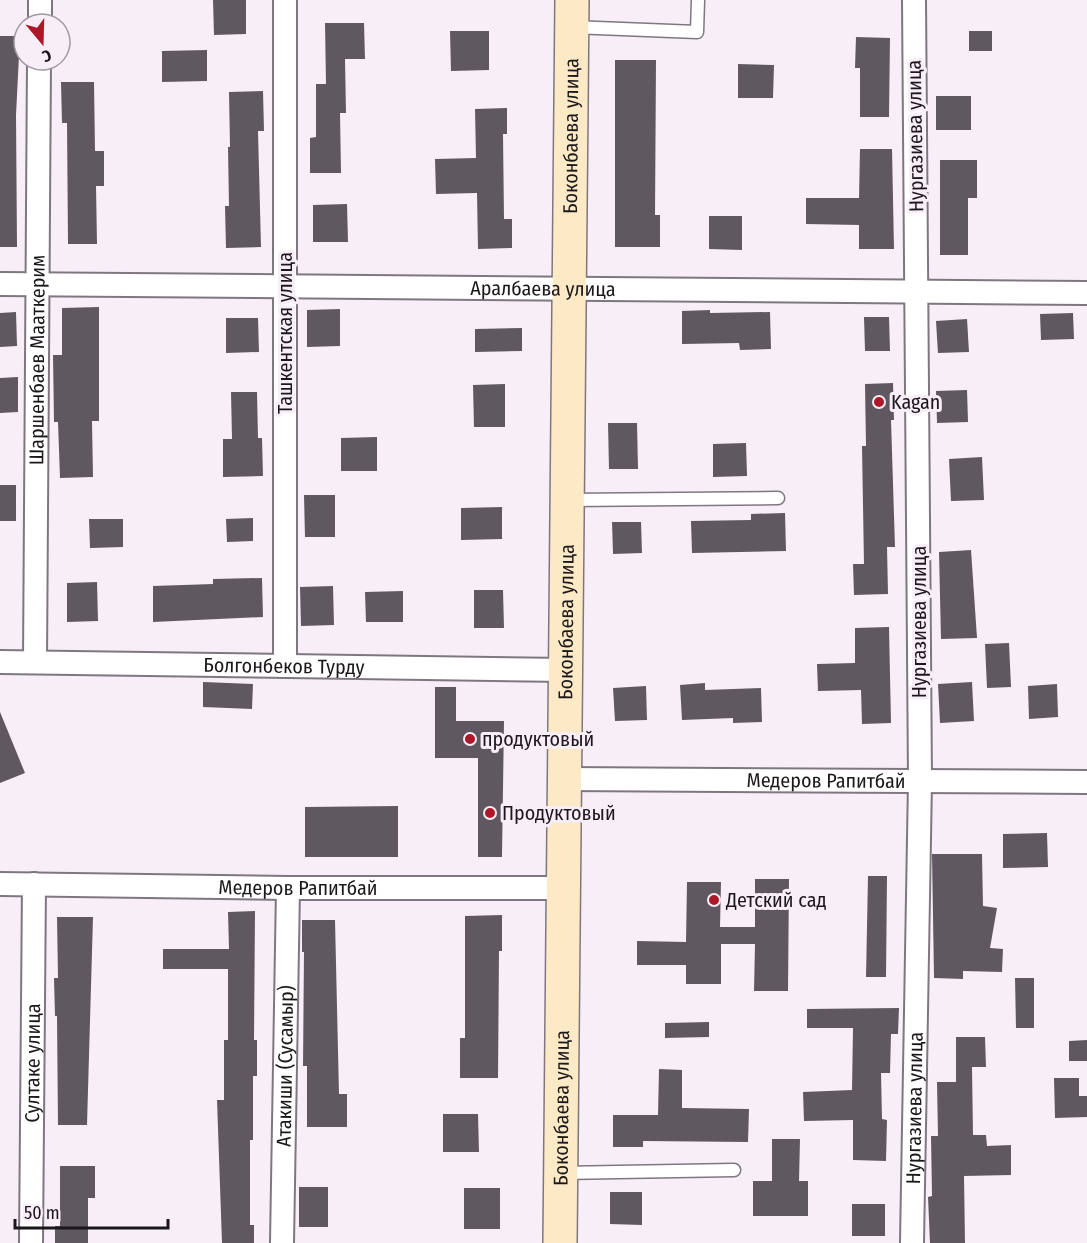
<svg xmlns="http://www.w3.org/2000/svg" width="1087" height="1243" font-family="'Fira Sans Condensed',sans-serif">
  <style>
    .building { fill: #605861 }
    .lines { fill: none; stroke-linecap: round; stroke-linejoin: round }
    .lane-casing { stroke: #7f7780; stroke-width: 15 }
    .street-casing { stroke: #7f7780; stroke-width: 26 }
    .secondary-casing { stroke: #7f7780; stroke-width: 36 }
    .lane { stroke: #fff; stroke-width: 12 }
    .street { stroke: #fff; stroke-width: 22 }
    .secondary { stroke: #fce9c5; stroke-width: 33 }
    .poi-dot { fill: #ad1828; stroke: #f7eef8; stroke-width: 2 }
    .labels { text-anchor: middle; dominant-baseline: central; stroke-width: 6; stroke-linejoin: round; paint-order: stroke }
    .street-label { font-size: 20px; fill: #1b171b; stroke: #f7eef8 }
    .poi-label { font-size: 20px; fill: #1b171b; stroke: #f7eef8; text-anchor: start }
  </style>
  <rect width="100%" height="100%" fill="#f7eef8"/>
  <g class="building">
    <path d="M 213,0 L 246,0 L 246,34 L 214,35 Z"/>
    <path d="M 325,23 L 364,23 L 365,59 L 345,59 L 346,113 L 340,113 L 341,173 L 310,173 L 310,138 L 316,137 L 316,84 L 326,84 Z"/>
    <path d="M 450,31 L 489,31 L 489,70 L 451,71 Z"/>
    <rect x="969" y="31" width="23" height="20"/>
    <path d="M 0,36 L 20,36 L 16,115 L 17,247 L 0,247 Z"/>
    <path d="M 856,37 L 890,38 L 889,117 L 860,117 L 860,68 L 855,68 Z"/>
    <path d="M 207,50 L 207,81 L 162,82 L 162,51 Z"/>
    <path d="M 615,60 L 656,60 L 655,215 L 660,215 L 660,247 L 615,247 Z"/>
    <path d="M 738,64 L 774,65 L 773,98 L 738,98 Z"/>
    <path d="M 61,82 L 94,82 L 95,151 L 104,151 L 104,186 L 96,186 L 97,244 L 68,244 L 67,123 L 62,123 Z"/>
    <path d="M 263,91 L 264,131 L 258,131 L 261,247 L 226,248 L 225,206 L 229,206 L 228,147 L 230,147 L 229,92 Z"/>
    <rect x="936" y="96" width="35" height="34"/>
    <path d="M 507,108 L 507,134 L 503,134 L 504,219 L 512,219 L 512,248 L 478,249 L 477,193 L 436,194 L 435,159 L 476,158 L 475,109 Z"/>
    <path d="M 860,149 L 892,149 L 894,249 L 859,249 L 859,225 L 806,224 L 806,198 L 859,198 Z"/>
    <path d="M 940,160 L 977,160 L 977,198 L 968,198 L 968,255 L 940,255 Z"/>
    <path d="M 347,204 L 348,242 L 313,242 L 313,205 Z"/>
    <path d="M 709,216 L 742,216 L 742,250 L 709,249 Z"/>
    <path d="M 99,307 L 99,421 L 92,421 L 93,477 L 60,478 L 58,422 L 54,422 L 53,355 L 62,355 L 62,308 Z"/>
    <path d="M 340,309 L 340,346 L 307,347 L 307,310 Z"/>
    <path d="M 710,310 L 710,313 L 770,312 L 771,349 L 740,350 L 739,343 L 682,344 L 682,311 Z"/>
    <path d="M 16,312 L 17,346 L 0,347 L 0,313 Z"/>
    <path d="M 1073,313 L 1074,339 L 1041,340 L 1040,314 Z"/>
    <path d="M 864,317 L 889,317 L 890,351 L 865,351 Z"/>
    <path d="M 226,318 L 258,318 L 259,352 L 226,353 Z"/>
    <path d="M 967,319 L 969,352 L 938,353 L 936,321 Z"/>
    <path d="M 522,328 L 522,351 L 475,352 L 475,329 Z"/>
    <path d="M 18,377 L 18,412 L 0,413 L 0,378 Z"/>
    <path d="M 893,383 L 894,420 L 891,420 L 895,547 L 887,547 L 888,594 L 854,595 L 853,564 L 864,564 L 862,446 L 866,446 L 865,384 Z"/>
    <path d="M 505,384 L 505,427 L 474,427 L 473,385 Z"/>
    <path d="M 967,390 L 968,422 L 937,423 L 936,391 Z"/>
    <path d="M 231,392 L 257,392 L 258,438 L 262,438 L 263,476 L 223,477 L 223,439 L 232,439 Z"/>
    <path d="M 608,423 L 637,423 L 638,469 L 609,469 Z"/>
    <path d="M 377,437 L 377,471 L 341,471 L 341,438 Z"/>
    <path d="M 746,443 L 747,476 L 713,477 L 713,444 Z"/>
    <path d="M 982,457 L 984,500 L 951,501 L 949,459 Z"/>
    <rect x="0" y="485" width="16" height="36"/>
    <path d="M 304,495 L 335,495 L 335,537 L 305,537 Z"/>
    <path d="M 502,507 L 502,539 L 461,540 L 461,508 Z"/>
    <path d="M 785,513 L 786,551 L 692,553 L 691,521 L 751,520 L 751,514 Z"/>
    <path d="M 253,518 L 253,541 L 227,542 L 226,519 Z"/>
    <path d="M 89,519 L 123,519 L 123,547 L 90,548 Z"/>
    <path d="M 612,522 L 641,522 L 642,553 L 613,554 Z"/>
    <path d="M 971,550 L 977,638 L 941,639 L 939,552 Z"/>
    <path d="M 262,578 L 263,617 L 153,622 L 153,586 L 213,584 L 213,579 Z"/>
    <path d="M 97,582 L 98,621 L 67,622 L 67,583 Z"/>
    <path d="M 333,586 L 334,625 L 301,626 L 300,587 Z"/>
    <path d="M 474,590 L 503,590 L 504,628 L 474,628 Z"/>
    <path d="M 403,591 L 403,622 L 366,622 L 365,592 Z"/>
    <path d="M 889,627 L 891,723 L 862,724 L 861,690 L 818,691 L 817,664 L 855,663 L 855,628 Z"/>
    <path d="M 1009,643 L 1011,687 L 987,688 L 985,644 Z"/>
    <path d="M 203,682 L 253,684 L 252,709 L 203,707 Z"/>
    <path d="M 972,682 L 974,721 L 940,723 L 938,684 Z"/>
    <path d="M 705,683 L 705,690 L 761,688 L 762,722 L 733,723 L 733,718 L 682,720 L 680,685 Z"/>
    <path d="M 1057,684 L 1058,717 L 1029,719 L 1028,686 Z"/>
    <path d="M 646,686 L 647,720 L 615,721 L 613,688 Z"/>
    <path d="M 435,687 L 456,687 L 456,721 L 504,721 L 502,857 L 478,857 L 478,758 L 435,758 Z"/>
    <path d="M 0,712 L 25,773 L 0,783 Z"/>
    <path d="M 398,806 L 398,857 L 305,857 L 305,807 Z"/>
    <path d="M 1047,833 L 1048,867 L 1003,868 L 1003,834 Z"/>
    <path d="M 932,854 L 982,854 L 983,906 L 997,908 L 990,948 L 1003,949 L 1002,972 L 963,971 L 963,979 L 934,978 Z"/>
    <path d="M 868,876 L 887,876 L 886,977 L 866,977 Z"/>
    <path d="M 755,879 L 789,879 L 788,991 L 754,991 L 755,944 L 721,944 L 721,984 L 686,984 L 686,965 L 637,965 L 637,941 L 686,942 L 687,882 L 721,882 L 720,927 L 755,927 Z"/>
    <path d="M 255,911 L 254,1040 L 257,1040 L 257,1076 L 253,1076 L 253,1140 L 250,1140 L 250,1225 L 254,1225 L 254,1243 L 222,1243 L 217,1100 L 224,1100 L 224,1040 L 228,1040 L 228,969 L 163,969 L 163,949 L 229,949 L 228,912 Z"/>
    <path d="M 502,915 L 502,951 L 499,951 L 498,1078 L 460,1078 L 460,1038 L 465,1038 L 465,916 Z"/>
    <path d="M 57,917 L 93,917 L 87,1125 L 58,1125 L 57,1016 L 55,1016 L 54,978 L 58,978 Z"/>
    <path d="M 302,920 L 335,920 L 339,1094 L 347,1094 L 347,1127 L 307,1127 L 307,1066 L 303,1066 L 304,952 L 302,952 Z"/>
    <path d="M 1015,978 L 1034,978 L 1034,1028 L 1016,1028 Z"/>
    <path d="M 899,1008 L 898,1034 L 891,1034 L 890,1073 L 881,1073 L 882,1119 L 887,1120 L 886,1161 L 853,1160 L 853,1120 L 804,1121 L 803,1092 L 852,1090 L 853,1028 L 807,1028 L 807,1009 Z"/>
    <path d="M 709,1022 L 709,1037 L 665,1038 L 665,1023 Z"/>
    <path d="M 956,1037 L 985,1037 L 986,1067 L 972,1067 L 973,1135 L 986,1135 L 987,1146 L 1011,1145 L 1011,1175 L 964,1176 L 965,1243 L 930,1243 L 928,1197 L 932,1196 L 931,1136 L 938,1136 L 937,1082 L 956,1082 Z"/>
    <path d="M 1087,1040 L 1087,1061 L 1069,1061 L 1069,1041 Z"/>
    <path d="M 659,1069 L 682,1070 L 682,1108 L 749,1109 L 748,1142 L 643,1141 L 643,1147 L 613,1147 L 613,1115 L 658,1115 Z"/>
    <path d="M 1054,1078 L 1079,1078 L 1079,1096 L 1087,1096 L 1087,1117 L 1055,1118 Z"/>
    <path d="M 443,1114 L 478,1114 L 479,1152 L 443,1152 Z"/>
    <path d="M 772,1139 L 800,1139 L 799,1181 L 808,1181 L 808,1216 L 753,1216 L 753,1181 L 772,1181 Z"/>
    <path d="M 60,1166 L 95,1166 L 95,1198 L 88,1198 L 88,1243 L 55,1243 L 55,1226 L 60,1226 Z"/>
    <rect x="299" y="1187" width="29" height="40"/>
    <rect x="464" y="1188" width="36" height="41"/>
    <path d="M 610,1192 L 642,1192 L 642,1225 L 610,1224 Z"/>
    <rect x="852" y="1204" width="33" height="32"/>
  </g>
  <g class="lines">
    <defs>
      <g id="lane">
        <path d="M 572,27 L 697,32 L 698,0"/>
        <path d="M 569,500 L 778,498"/>
        <path d="M 561,1173 L 734,1170"/>
      </g>
      <g id="street">
        <path d="M 285,0 L 285,666"/>
        <path d="M 40,24 L 40,0"/>
        <path id="s1" d="M 0,284 L 1087,293"/>
        <path id="s2" d="M 0,662 L 566,670"/>
        <path id="s3" d="M 35,662 L 39,60"/>
        <path id="s4" d="M 565,779 L 1087,782"/>
        <path id="s5" d="M 0,884 L 288,888 L 564,888"/>
        <path id="s6" d="M 31,1243 L 34,884"/>
        <path id="s7" d="M 282,1243 L 288,888"/>
        <path id="s8" d="M 912,1243 L 920,781 L 914,0"/>
      </g>
      <g id="secondary">
        <path id="s9" d="M 560,1243 L 572,0"/>
      </g>
    </defs>
    <use href="#lane" class="lane-casing"/>
    <use href="#street" class="street-casing"/>
    <use href="#secondary" class="secondary-casing"/>
    <use href="#lane" class="lane"/>
    <use href="#street" class="street"/>
    <use href="#secondary" class="secondary"/>
  </g>
  <g class="poi-dot">
    <circle cx="879" cy="402" r="6"/>
    <circle cx="470" cy="739" r="6"/>
    <circle cx="490" cy="813" r="6"/>
    <circle cx="714" cy="900" r="6"/>
  </g>
  <g class="labels">
    <g class="street-label">
      <text stroke="none"><textPath href="#s9" startOffset="1107">Боконбаева улица</textPath></text>
      <text transform="translate(915 136) rotate(-91)">Нургазиева улица</text>
      <text stroke="none"><textPath href="#s1" startOffset="543">Аралбаева улица</textPath></text>
      <text transform="translate(285 333) rotate(-90)">Ташкентская улица</text>
      <text stroke="none"><textPath href="#s3" startOffset="302">Шаршенбаев Мааткерим</textPath></text>
      <text stroke="none"><textPath href="#s9" startOffset="621">Боконбаева улица</textPath></text>
      <text transform="translate(919 622) rotate(-90)">Нургазиева улица</text>
      <text stroke="none"><textPath href="#s2" startOffset="284">Болгонбеков Турду</textPath></text>
      <text stroke="none"><textPath href="#s4" startOffset="261">Медеров Рапитбай</textPath></text>
      <text stroke="none"><textPath href="#s5" startOffset="298">Медеров Рапитбай</textPath></text>
      <text stroke="none"><textPath href="#s6" startOffset="180">Султаке улица</textPath></text>
      <text stroke="none"><textPath href="#s7" startOffset="177">Атакиши (Сусамыр)</textPath></text>
      <text stroke="none"><textPath href="#s9" startOffset="135">Боконбаева улица</textPath></text>
      <text stroke="none"><textPath href="#s8" startOffset="135">Нургазиева улица</textPath></text>
    </g>
    <g class="poi-label">
      <text x="891" y="402">Kagan</text>
      <text x="482" y="739">продуктовый</text>
      <text x="502" y="813">Продуктовый</text>
      <text x="726" y="900">Детский сад</text>
    </g>
  </g>
  <g transform="translate(42 42) rotate(161)"><circle r="28" fill="#f7eef8" stroke="#9f98a0" stroke-width="1.5"/>
  <path d="M0-4.5L10 22L0 15L-10 22Z" fill="#ad1828"/>
  <text y="-9" font-size="16" font-weight="bold" text-anchor="middle" fill="#1b171b">С</text>
  </g>
  <path d="M15 1219v9h153v-9" fill="none" stroke="#1b171b" stroke-width="3"/>
  <text x="24" y="1219" font-size="18" fill="#1b171b" stroke="#f7eef8" stroke-width="4.5" paint-order="stroke">50 m</text>
</svg>
